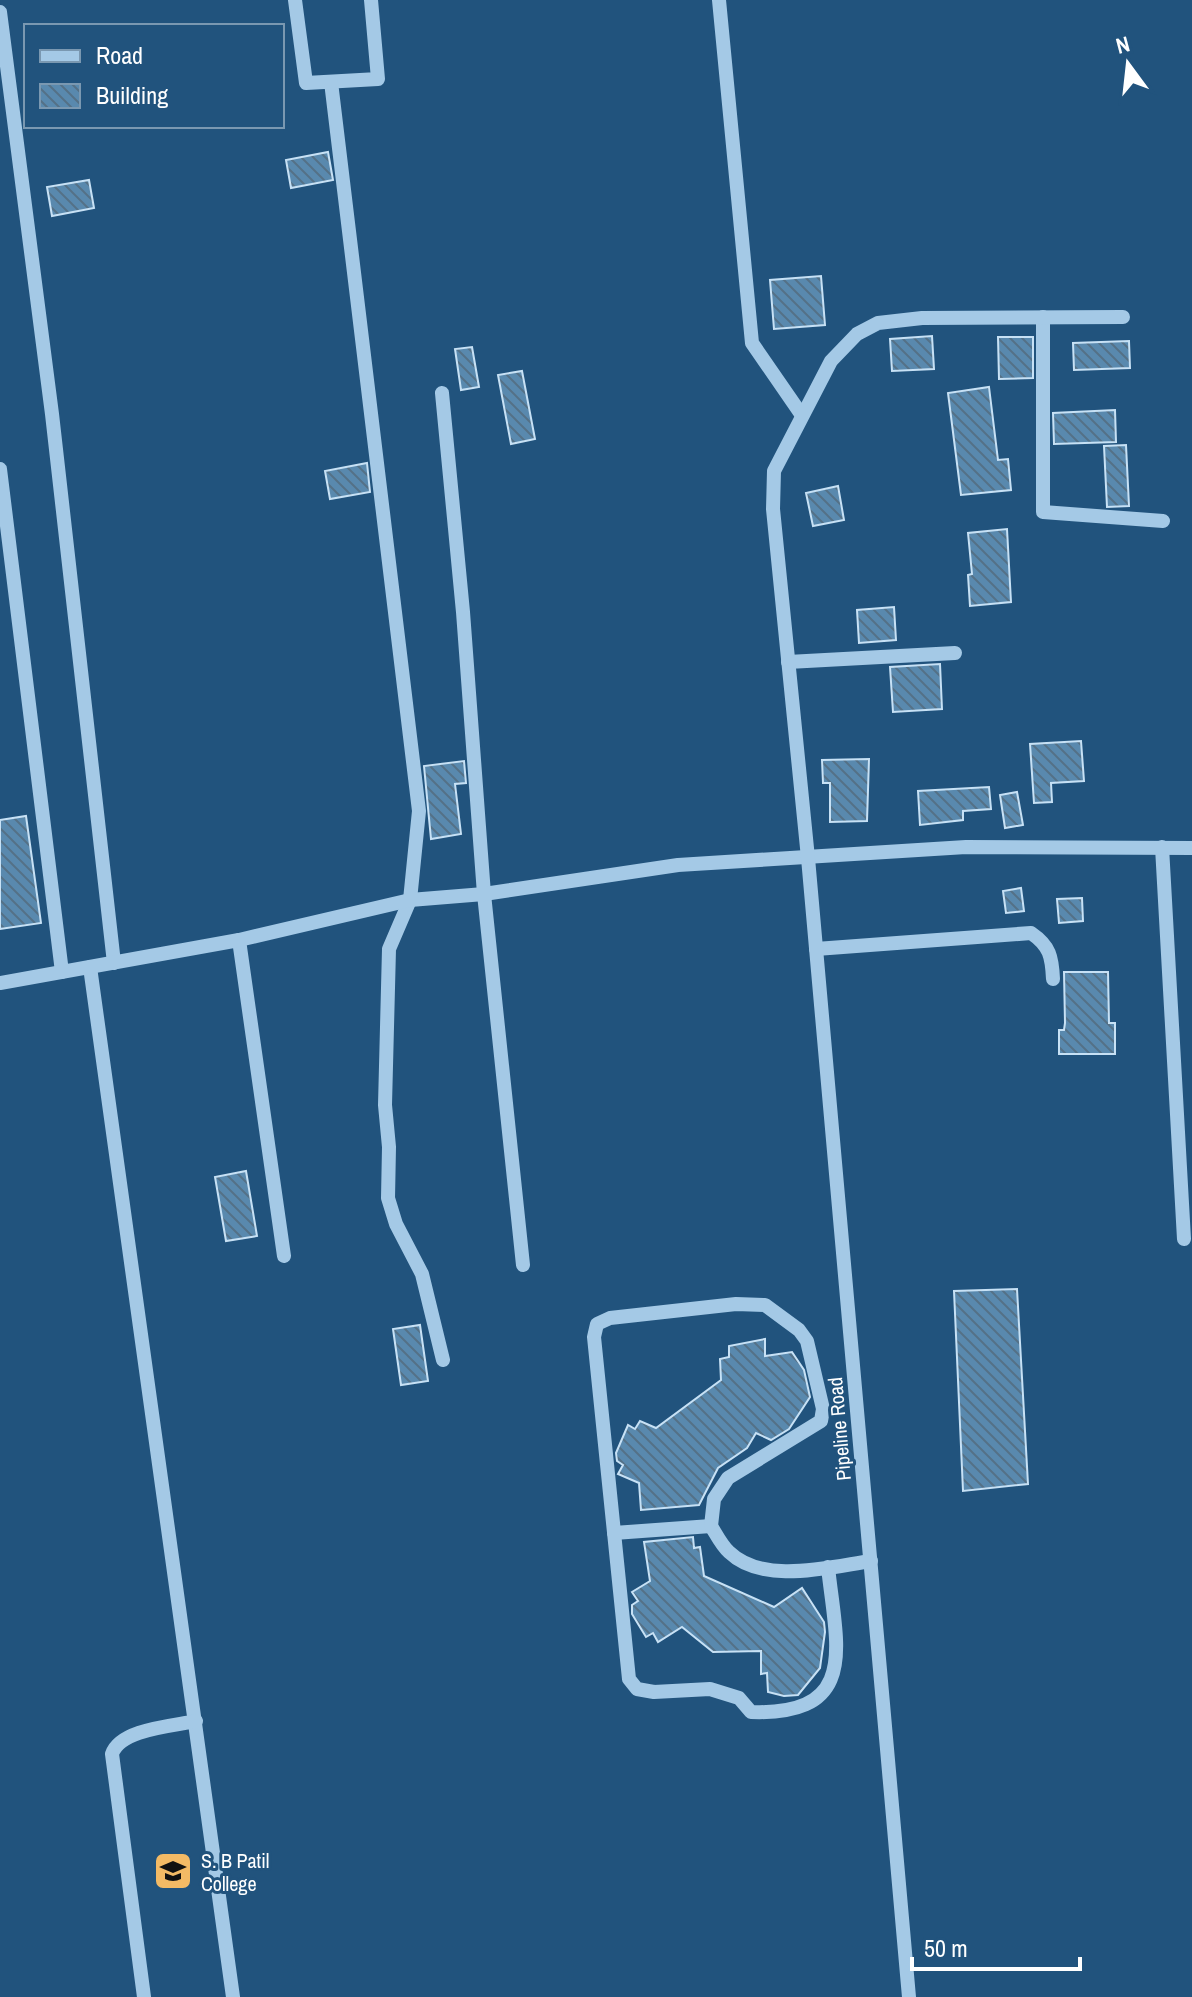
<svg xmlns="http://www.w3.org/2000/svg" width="1192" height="1997" font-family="'Archivo Narrow',sans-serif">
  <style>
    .building { fill: url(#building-back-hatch); stroke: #c7e1f5; stroke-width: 2 }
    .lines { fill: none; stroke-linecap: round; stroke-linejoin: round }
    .minor { stroke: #a4c9e6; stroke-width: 14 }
    .labels { text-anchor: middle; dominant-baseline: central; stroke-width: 6; stroke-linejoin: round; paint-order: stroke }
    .street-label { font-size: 20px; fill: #fff; stroke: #21537d }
    .poi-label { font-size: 20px; fill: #fff; stroke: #21537d; text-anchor: start }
  </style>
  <defs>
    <pattern id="building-back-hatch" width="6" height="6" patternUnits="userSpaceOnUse" patternTransform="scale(2)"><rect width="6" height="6" fill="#5989ae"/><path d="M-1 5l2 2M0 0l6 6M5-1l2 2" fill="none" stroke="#547187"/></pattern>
  </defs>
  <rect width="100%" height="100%" fill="#21537d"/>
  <g class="building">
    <path d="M 328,152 L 333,180 L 291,188 L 286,160 Z"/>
    <path d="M 89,180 L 94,208 L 52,216 L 47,187 Z"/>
    <path d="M 821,276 L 825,325 L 774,329 L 770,280 Z"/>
    <path d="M 932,336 L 934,369 L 892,371 L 890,339 Z"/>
    <path d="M 998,337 L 1033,337 L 1033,378 L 999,379 Z"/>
    <path d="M 1129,341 L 1130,368 L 1074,370 L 1073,343 Z"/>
    <path d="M 472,347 L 479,387 L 461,390 L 455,349 Z"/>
    <path d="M 522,371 L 535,439 L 511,444 L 498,375 Z"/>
    <path d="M 989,387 L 998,460 L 1008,459 L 1011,490 L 961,495 L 948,393 Z"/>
    <path d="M 1115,410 L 1116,442 L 1054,444 L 1053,413 Z"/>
    <path d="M 1126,445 L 1129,506 L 1107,507 L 1104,446 Z"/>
    <path d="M 367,463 L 370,492 L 330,499 L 325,471 Z"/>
    <path d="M 838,486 L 844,520 L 813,526 L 806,493 Z"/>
    <path d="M 1007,529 L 1011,602 L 970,606 L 968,575 L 972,574 L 968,533 Z"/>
    <path d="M 894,607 L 896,640 L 859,643 L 857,610 Z"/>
    <path d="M 940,664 L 942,709 L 893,712 L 890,667 Z"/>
    <path d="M 1081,741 L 1084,781 L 1051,783 L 1052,802 L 1034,803 L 1030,744 Z"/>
    <path d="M 869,759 L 867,821 L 830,822 L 830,783 L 823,783 L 822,760 Z"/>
    <path d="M 464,761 L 466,783 L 455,784 L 461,834 L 431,839 L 424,766 Z"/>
    <path d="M 989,787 L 991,809 L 963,811 L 963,820 L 920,825 L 918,791 Z"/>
    <path d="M 1017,792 L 1023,825 L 1005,828 L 1000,795 Z"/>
    <path d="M 26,816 L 41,923 L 0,929 L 0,820 Z"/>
    <path d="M 1021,888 L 1024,911 L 1006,913 L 1003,891 Z"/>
    <path d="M 1082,898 L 1083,921 L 1059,923 L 1057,899 Z"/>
    <path d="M 1064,972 L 1108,972 L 1109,1023 L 1115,1023 L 1115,1054 L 1059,1054 L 1059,1030 L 1064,1030 L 1065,1023 Z"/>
    <path d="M 246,1171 L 257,1236 L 226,1241 L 215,1177 Z"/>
    <path d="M 1017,1289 L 1028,1484 L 963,1491 L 954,1291 Z"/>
    <path d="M 420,1325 L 428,1381 L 401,1385 L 393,1329 Z"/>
    <path d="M 765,1339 L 765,1356 L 792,1352 L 804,1370 L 810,1397 L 789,1429 L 771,1440 L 756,1433 L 747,1448 L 718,1468 L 699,1505 L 641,1510 L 639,1483 L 618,1474 L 623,1465 L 617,1461 L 616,1453 L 628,1425 L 635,1429 L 640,1421 L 656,1428 L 721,1380 L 720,1359 L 729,1357 L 729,1346 Z"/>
    <path d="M 693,1537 L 694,1548 L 700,1547 L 704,1576 L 774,1607 L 802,1588 L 824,1622 L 825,1632 L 820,1668 L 798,1695 L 784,1696 L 768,1692 L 767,1673 L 761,1674 L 761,1651 L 713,1652 L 682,1627 L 658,1642 L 653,1633 L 646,1637 L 632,1614 L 632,1605 L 638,1601 L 632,1592 L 650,1581 L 644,1542 Z"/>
  </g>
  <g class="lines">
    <g class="minor">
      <path d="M 295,0 L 306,83 L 378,79 L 371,0"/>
      <path d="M 719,0 L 752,343 L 801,414"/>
      <path d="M 0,12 L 52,414 L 114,963"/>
      <path d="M 331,82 L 419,811 L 410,900 L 389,949 L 385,1105 L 389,1147 L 388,1198 L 396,1224 L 422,1274 L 443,1360"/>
      <path d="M 1043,317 L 1043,512 L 1163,521"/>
      <path d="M 442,393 L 463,612 L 484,894 L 523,1265"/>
      <path d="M 0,469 L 62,972"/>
      <path d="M 788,662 L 955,653"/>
      <path d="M 1162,847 L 1184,1239"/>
      <path d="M 239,940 L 284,1256"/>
      <path d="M 816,949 L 1031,933 C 1050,946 1052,957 1053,979"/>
      <path d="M 90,967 L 233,1997"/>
      <path d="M 0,983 L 239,940 L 410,900 L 484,894 L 678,865 L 966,847 L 1192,848"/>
      <path d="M 614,1533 L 711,1526"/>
      <path d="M 828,1567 C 836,1644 861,1716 751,1712 L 739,1698 L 710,1689 L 654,1692 L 637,1689 L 629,1679 L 594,1337 L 597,1324 L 610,1318 L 736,1304 L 765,1305 L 799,1330 L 807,1341 L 823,1409 L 821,1421 L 728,1478 L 714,1499 L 711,1526 C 716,1534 722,1546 729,1552 C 763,1585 829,1567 871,1561"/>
      <path d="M 144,1997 L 112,1754 C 120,1729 173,1726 196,1721"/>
      <path d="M 909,1997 L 808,858 L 773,509 L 774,471 L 831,361 L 857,334 L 878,323 L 922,318 L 1123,317"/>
    </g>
  </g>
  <defs>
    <symbol id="university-square" viewBox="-11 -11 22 22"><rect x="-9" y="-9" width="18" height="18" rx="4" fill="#f3ba65" stroke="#21537d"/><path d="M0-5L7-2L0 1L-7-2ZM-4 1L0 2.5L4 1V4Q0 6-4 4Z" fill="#111"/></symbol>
  </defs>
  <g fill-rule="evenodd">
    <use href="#university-square" x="151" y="1849" width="44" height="44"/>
  </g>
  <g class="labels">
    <g class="street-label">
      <text transform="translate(839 1429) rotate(-95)">Pipeline Road</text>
    </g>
    <g class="poi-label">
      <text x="201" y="1860">S. B Patil<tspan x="201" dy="23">College</tspan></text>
    </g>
  </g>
  <rect x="24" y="24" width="260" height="104" fill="#21537d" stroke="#7a98b1" stroke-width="2"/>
  <rect x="40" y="50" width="40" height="12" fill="#a4c9e6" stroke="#7a98b1" stroke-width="2"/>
  <text x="96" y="64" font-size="24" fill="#ffffff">Road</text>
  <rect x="40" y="84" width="40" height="24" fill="url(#building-back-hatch)" stroke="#7a98b1" stroke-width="2"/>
  <text x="96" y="104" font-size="24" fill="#ffffff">Building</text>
  <g transform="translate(1128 64) rotate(345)" stroke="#21537d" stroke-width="6" paint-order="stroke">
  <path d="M0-6L14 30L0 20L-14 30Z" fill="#ffffff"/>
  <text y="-12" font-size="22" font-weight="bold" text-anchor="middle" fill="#ffffff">N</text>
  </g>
  <path d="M912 1957v12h168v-12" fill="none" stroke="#ffffff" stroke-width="4"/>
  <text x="924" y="1957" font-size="24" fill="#ffffff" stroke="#21537d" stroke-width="6" paint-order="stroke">50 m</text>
</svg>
